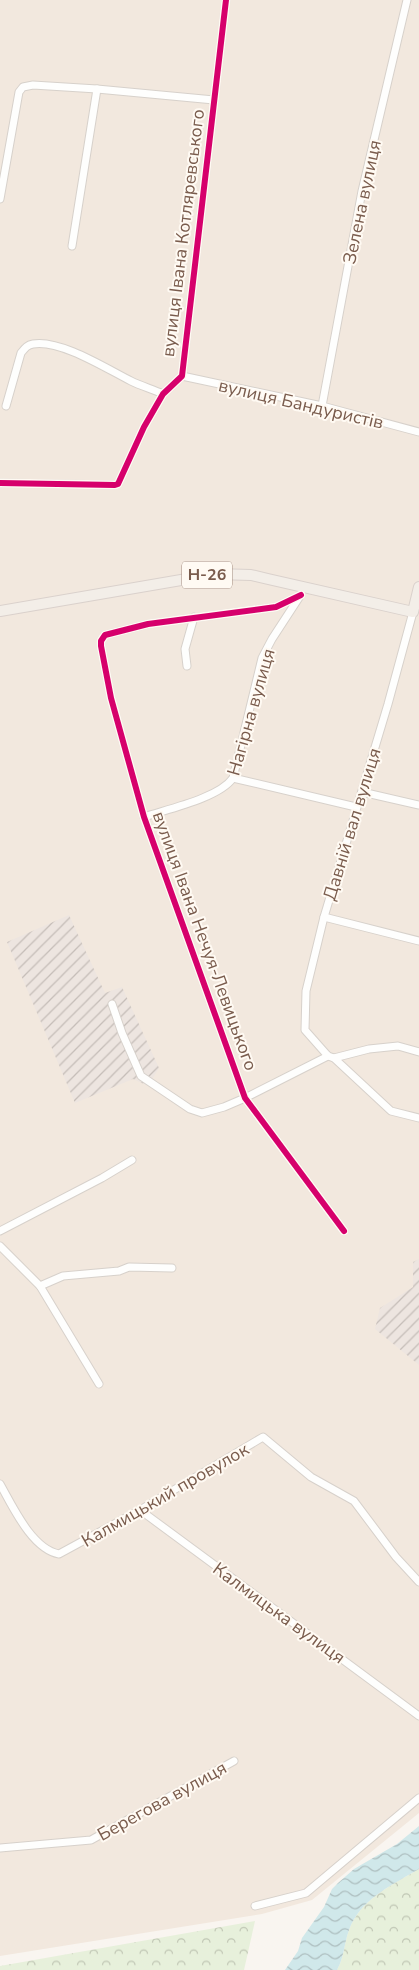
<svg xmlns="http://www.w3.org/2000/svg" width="419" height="1970" font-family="'Nunito Sans',sans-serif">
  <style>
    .residential { fill: #f2e8de }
    .industrial { fill: url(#industrial-furrows) }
    .forest { fill: url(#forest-crowns) }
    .water { fill: url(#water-waves) }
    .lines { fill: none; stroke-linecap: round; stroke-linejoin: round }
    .street-casing { stroke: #d7d1cb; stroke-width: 9 }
    .primary-casing { stroke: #dad1cc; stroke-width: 12 }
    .street { stroke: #fefefd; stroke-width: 7 }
    .primary { stroke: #f3eee8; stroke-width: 10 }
    .cycleway-casing { stroke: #fffaf3; stroke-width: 9 }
    .cycleway { stroke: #d6006c; stroke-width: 6 }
    .labels { text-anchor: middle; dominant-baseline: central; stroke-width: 4; stroke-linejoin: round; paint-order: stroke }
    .shield { fill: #fffaf3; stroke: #a28b7f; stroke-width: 1 }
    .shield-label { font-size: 16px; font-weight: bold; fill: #7a5c4d }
    .street-label { font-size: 18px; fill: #7a5c4d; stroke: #fffaf3 }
  </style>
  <defs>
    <pattern id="industrial-furrows" width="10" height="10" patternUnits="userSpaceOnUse" patternTransform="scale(1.25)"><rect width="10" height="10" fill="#ede5e0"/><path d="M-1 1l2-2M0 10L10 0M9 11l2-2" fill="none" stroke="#c5bdb8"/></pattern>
    <pattern id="forest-crowns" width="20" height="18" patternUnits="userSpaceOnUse" patternTransform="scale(1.25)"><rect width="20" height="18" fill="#e7f0db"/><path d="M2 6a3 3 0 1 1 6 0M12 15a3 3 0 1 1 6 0" fill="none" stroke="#c0c6b4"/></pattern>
    <pattern id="water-waves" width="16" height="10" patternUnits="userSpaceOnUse" patternTransform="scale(1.25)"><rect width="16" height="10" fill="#d0e8ea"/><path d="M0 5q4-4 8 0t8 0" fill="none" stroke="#aebfc0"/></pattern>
  </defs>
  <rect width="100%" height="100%" fill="#f9f5f0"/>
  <path class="residential" d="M 0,0 L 419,0 L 419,1813 L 312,1900 L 262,1914 L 0,1956 Z"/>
  <g class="industrial">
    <path d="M 69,915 L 105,993 L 122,987 L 159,1068 L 148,1086 L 133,1079 L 75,1103 L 7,942 Z"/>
    <path d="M 419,1259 L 419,1365 L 375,1329 L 380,1308 L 413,1287 L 413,1262 Z"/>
  </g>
  <g class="forest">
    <path d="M 419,1869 L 419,1970 L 337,1970 C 345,1956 344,1940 351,1925 C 364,1897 394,1884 419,1869 Z"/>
    <path d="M 255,1921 L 244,1970 L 0,1970 L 0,1966 Z"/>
  </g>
  <path class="water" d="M 419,1826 L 419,1869 C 394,1884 364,1897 351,1925 C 344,1940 345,1956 337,1970 L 285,1970 L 298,1951 L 302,1938 L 324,1907 L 332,1889 L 338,1883 L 354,1869 L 397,1844 Z"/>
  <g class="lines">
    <defs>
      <g id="street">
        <path d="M 0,199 L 19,92 L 23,87 L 33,85 L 97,89 L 214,100"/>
        <path d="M 72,246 L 97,89"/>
        <path d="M 182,376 L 322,406 L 419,432"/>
        <path d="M 6,406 L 21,353 C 25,348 27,345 33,344 C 60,339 107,369 131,381 C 141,386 152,389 163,394"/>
        <path d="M 322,406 L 362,191 L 407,0"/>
        <path d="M 0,483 L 115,485 L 118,484 L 144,427 L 163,394 L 182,376 L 226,0"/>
        <path d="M 301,595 L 276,607 L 148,624 L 105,635 L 101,641 L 101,646 L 111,698 L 144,817 L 245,1098 L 344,1231"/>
        <path d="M 413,612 L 388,704 L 324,917 L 306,991 L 305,1030 L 328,1056 L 334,1058 L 391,1111 L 419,1118"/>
        <path d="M 187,666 L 185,649 L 194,617"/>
        <path d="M 233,778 L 356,807"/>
        <path d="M 362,792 L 419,805"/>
        <path d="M 144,817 C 168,809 219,798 233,778 L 262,658 L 272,639 L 300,596"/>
        <path d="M 324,917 L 419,941"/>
        <path d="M 112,1004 L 122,1033 L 141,1076 L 190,1109 L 202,1113 L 224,1107 L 245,1098 L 328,1056"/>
        <path d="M 334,1058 L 369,1049 L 398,1046 L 419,1052"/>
        <path d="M 0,1231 L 102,1178 L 132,1160"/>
        <path d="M 0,1246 L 40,1286 L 99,1384"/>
        <path d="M 40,1286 L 63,1276 L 119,1271 L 129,1267 L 172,1268"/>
        <path d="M 0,1484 C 13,1507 32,1549 59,1554 L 140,1510 L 263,1437 L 311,1477 L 354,1501 L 396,1557 L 419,1582"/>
        <path d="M 140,1510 L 419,1716"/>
        <path d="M 0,1848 L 91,1840 L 234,1761"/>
        <path d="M 255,1906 L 306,1893 L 419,1798"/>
      </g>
      <path id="primary" d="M 0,611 L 216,574 L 251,575 L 268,579 L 413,612 L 419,587"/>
    </defs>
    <use href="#street" class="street-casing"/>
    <use href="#primary" class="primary-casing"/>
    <use href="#street" class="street"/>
    <use href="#primary" class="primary"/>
    <defs>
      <g id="cycleway">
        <path d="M 0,483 L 115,485 L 118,484 L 144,427 L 163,394 L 182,376 L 226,0"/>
        <path d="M 301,595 L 276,607 L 148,624 L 105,635 L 101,641 L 101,646 L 111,698 L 144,817 L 245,1098 L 344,1231"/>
      </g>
    </defs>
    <use href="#cycleway" class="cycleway-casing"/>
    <use href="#cycleway" class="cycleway"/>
  </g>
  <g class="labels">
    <rect class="shield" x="182" y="561.5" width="50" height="27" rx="4"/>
    <g class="shield-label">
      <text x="207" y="575">Н-26</text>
    </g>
    <g class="street-label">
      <text transform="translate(362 202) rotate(-78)">Зелена вулиця</text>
      <text transform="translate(183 233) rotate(-83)">вулиця Івана Котляревського</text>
      <text transform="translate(301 404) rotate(13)">вулиця Бандуристів</text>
      <text transform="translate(251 712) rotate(-74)">Нагірна вулиця</text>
      <text transform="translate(352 824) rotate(-73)">Давній вал вулиця</text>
      <text transform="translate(205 941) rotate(70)">вулиця Івана Нечуя-Левицького</text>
      <text transform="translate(165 1495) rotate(-30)">Калмицький провулок</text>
      <text transform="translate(279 1613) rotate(36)">Калмицька вулиця</text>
      <text transform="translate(162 1801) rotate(-29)">Берегова вулиця</text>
    </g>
  </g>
</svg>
